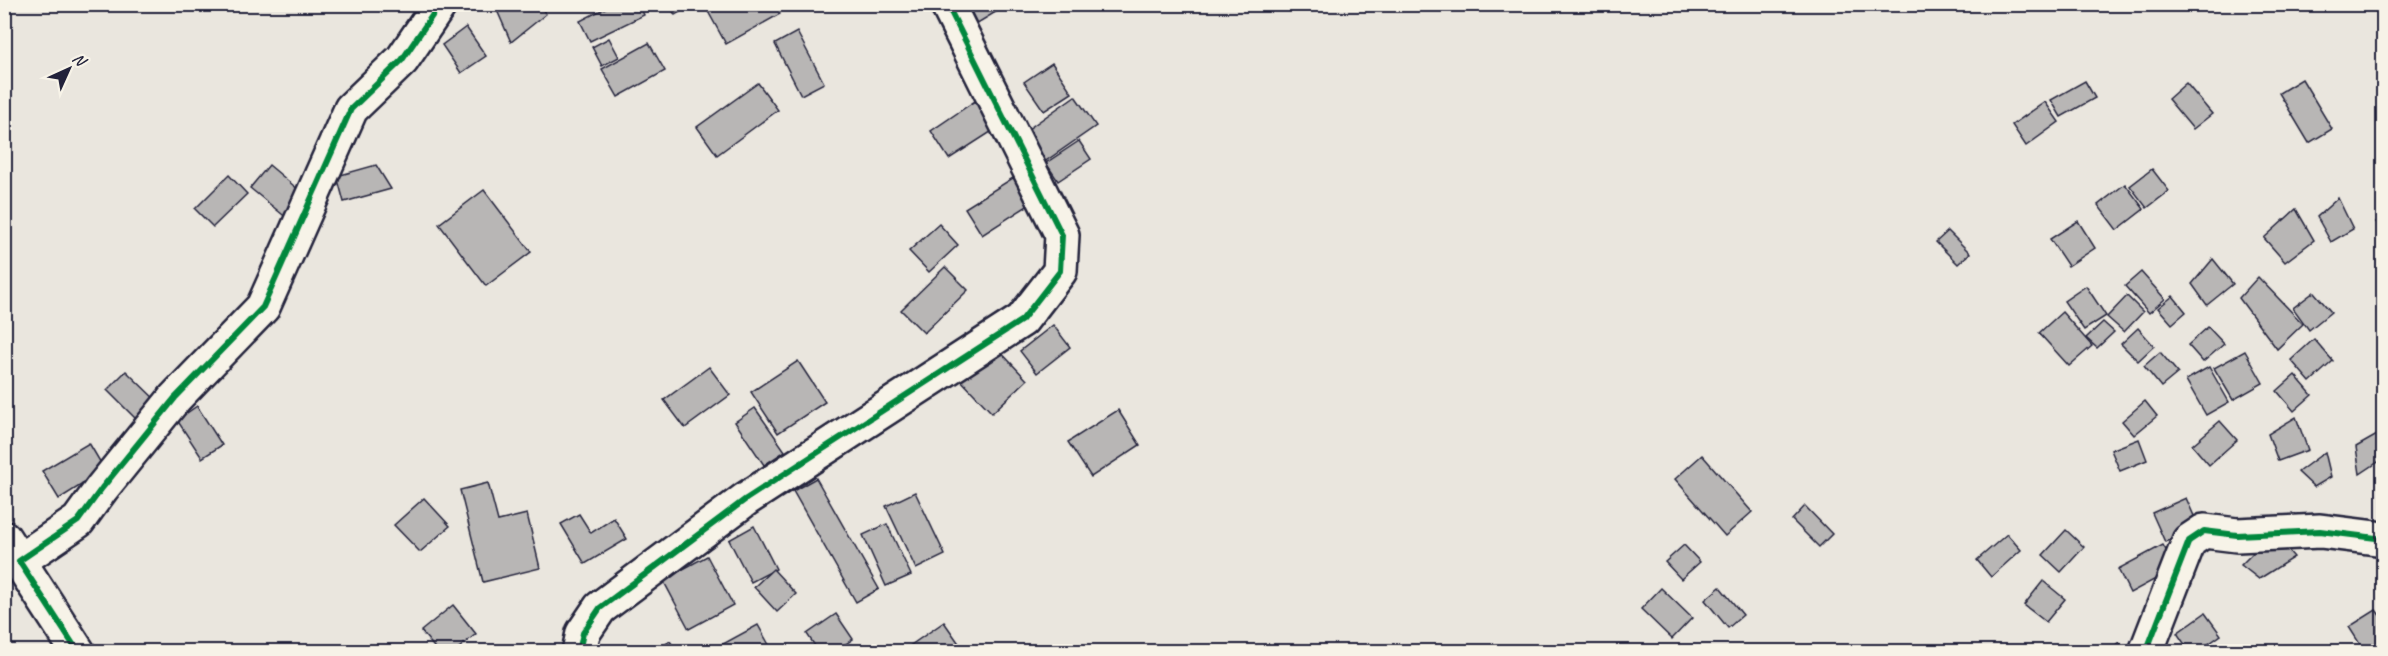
<svg xmlns="http://www.w3.org/2000/svg" width="2388" height="656" font-family="Caveat,sans-serif">
  <style>
    .building { fill: #b8b6b5; stroke: #22223b; stroke-width: 1.5 }
    .lines { fill: none; stroke-linecap: round; stroke-linejoin: round }
    .minor-casing { stroke: #22223b; stroke-width: 38 }
    .minor { stroke: #f7f3e8; stroke-width: 33 }
    .cycleway-casing { stroke: #f7f3e8; stroke-width: 10 }
    .cycleway { stroke: #00873e; stroke-width: 6 }
  </style>
  <rect width="100%" height="100%" fill="#eae6de"/>
  <filter id="ink" filterUnits="userSpaceOnUse"><feTurbulence type="fractalNoise" baseFrequency=".0167" numOctaves="2"/><feDisplacementMap in="SourceGraphic" scale="12" xChannelSelector="R" yChannelSelector="G"/><feConvolveMatrix kernelMatrix="1 2 1 2 8 2 1 2 1" color-interpolation-filters="sRGB"/></filter>
  <g filter="url(#ink)">
    <g class="building">
      <path d="M 501,4 L 538,4 L 546,14 L 511,42 L 496,8 Z"/>
      <path d="M 613,4 L 639,4 L 644,15 L 590,41 L 580,21 Z"/>
      <path d="M 669,4 L 694,4 L 675,15 Z"/>
      <path d="M 708,4 L 775,4 L 780,14 L 726,44 L 705,6 Z"/>
      <path d="M 950,4 L 1009,4 L 966,30 Z"/>
      <path d="M 466,27 L 486,56 L 461,73 L 442,45 Z"/>
      <path d="M 797,32 L 824,83 L 801,95 L 775,44 Z"/>
      <path d="M 609,38 L 619,57 L 602,66 L 592,47 Z"/>
      <path d="M 649,43 L 665,71 L 618,97 L 602,69 Z"/>
      <path d="M 1052,63 L 1072,93 L 1044,111 L 1024,82 Z"/>
      <path d="M 2302,79 L 2332,129 L 2309,143 L 2279,93 Z"/>
      <path d="M 2085,81 L 2095,98 L 2061,117 L 2051,100 Z"/>
      <path d="M 758,83 L 778,110 L 717,155 L 697,127 Z"/>
      <path d="M 2186,83 L 2212,114 L 2193,129 L 2168,99 Z"/>
      <path d="M 1075,96 L 1096,126 L 1037,167 L 1017,137 Z"/>
      <path d="M 975,101 L 994,130 L 949,159 L 931,131 Z"/>
      <path d="M 2045,102 L 2059,122 L 2026,146 L 2012,125 Z"/>
      <path d="M 1079,141 L 1091,159 L 1058,181 L 1046,163 Z"/>
      <path d="M 269,165 L 306,196 L 288,219 L 250,188 Z"/>
      <path d="M 376,165 L 391,189 L 344,202 L 337,176 Z"/>
      <path d="M 2152,169 L 2169,191 L 2147,208 L 2130,186 Z"/>
      <path d="M 229,175 L 247,194 L 213,227 L 195,209 Z"/>
      <path d="M 1016,176 L 1032,203 L 982,235 L 965,208 Z"/>
      <path d="M 2125,184 L 2144,209 L 2117,230 L 2098,205 Z"/>
      <path d="M 484,190 L 531,252 L 486,286 L 439,224 Z"/>
      <path d="M 2338,198 L 2353,229 L 2331,242 L 2317,217 Z"/>
      <path d="M 2296,209 L 2314,240 L 2285,262 L 2264,238 Z"/>
      <path d="M 2384,217 L 2384,232 L 2376,222 Z"/>
      <path d="M 2078,221 L 2095,248 L 2068,266 L 2050,239 Z"/>
      <path d="M 939,224 L 958,245 L 929,272 L 909,251 Z"/>
      <path d="M 1948,231 L 1970,253 L 1958,264 L 1936,242 Z"/>
      <path d="M 2213,259 L 2233,284 L 2207,305 L 2192,284 Z"/>
      <path d="M 945,267 L 968,290 L 924,333 L 901,310 Z"/>
      <path d="M 2141,272 L 2165,299 L 2149,313 L 2125,286 Z"/>
      <path d="M 2258,277 L 2303,324 L 2277,349 L 2239,298 Z"/>
      <path d="M 2086,286 L 2106,316 L 2084,330 L 2064,301 Z"/>
      <path d="M 2314,292 L 2331,312 L 2309,330 L 2293,308 Z"/>
      <path d="M 2127,296 L 2143,312 L 2124,332 L 2107,317 Z"/>
      <path d="M 2173,296 L 2186,312 L 2172,324 L 2158,308 Z"/>
      <path d="M 2062,312 L 2092,346 L 2069,366 L 2039,333 Z"/>
      <path d="M 2103,322 L 2114,332 L 2097,348 L 2086,338 Z"/>
      <path d="M 1053,325 L 1070,347 L 1037,373 L 1020,351 Z"/>
      <path d="M 2208,327 L 2224,344 L 2203,362 L 2188,345 Z"/>
      <path d="M 2138,328 L 2154,346 L 2138,361 L 2121,344 Z"/>
      <path d="M 2314,339 L 2333,361 L 2310,382 L 2291,360 Z"/>
      <path d="M 994,345 L 1027,380 L 992,413 L 959,378 Z"/>
      <path d="M 2245,351 L 2263,383 L 2233,400 L 2214,368 Z"/>
      <path d="M 2160,352 L 2178,373 L 2161,387 L 2144,366 Z"/>
      <path d="M 798,361 L 825,402 L 778,433 L 751,392 Z"/>
      <path d="M 709,367 L 730,395 L 685,428 L 664,400 Z"/>
      <path d="M 2209,367 L 2229,402 L 2206,415 L 2186,380 Z"/>
      <path d="M 126,371 L 162,406 L 142,425 L 107,390 Z"/>
      <path d="M 2295,375 L 2312,395 L 2294,411 L 2277,391 Z"/>
      <path d="M 2145,401 L 2157,416 L 2134,435 L 2122,421 Z"/>
      <path d="M 197,406 L 222,445 L 202,458 L 177,420 Z"/>
      <path d="M 755,408 L 785,451 L 764,465 L 735,422 Z"/>
      <path d="M 1118,410 L 1140,445 L 1091,477 L 1068,442 Z"/>
      <path d="M 2296,417 L 2308,450 L 2278,461 L 2268,434 Z"/>
      <path d="M 2220,421 L 2237,440 L 2209,465 L 2192,445 Z"/>
      <path d="M 2384,431 L 2384,458 L 2360,474 L 2356,447 Z"/>
      <path d="M 2139,439 L 2147,460 L 2120,471 L 2111,450 Z"/>
      <path d="M 89,443 L 105,470 L 59,499 L 42,471 Z"/>
      <path d="M 2325,452 L 2331,477 L 2314,487 L 2298,472 Z"/>
      <path d="M 1702,455 L 1752,512 L 1725,536 L 1675,479 Z"/>
      <path d="M 816,478 L 879,589 L 856,602 L 793,491 Z"/>
      <path d="M 488,483 L 498,521 L 527,514 L 540,568 L 483,582 L 460,490 Z"/>
      <path d="M 915,492 L 945,555 L 916,569 L 886,506 Z"/>
      <path d="M 424,498 L 450,526 L 420,552 L 394,525 Z"/>
      <path d="M 2186,498 L 2199,527 L 2165,542 L 2152,513 Z"/>
      <path d="M 1805,506 L 1832,534 L 1819,547 L 1792,520 Z"/>
      <path d="M 579,514 L 591,533 L 614,518 L 627,539 L 585,564 L 561,524 Z"/>
      <path d="M 887,524 L 911,575 L 886,586 L 863,535 Z"/>
      <path d="M 754,526 L 776,569 L 751,582 L 729,540 Z"/>
      <path d="M 2066,530 L 2084,547 L 2061,572 L 2043,555 Z"/>
      <path d="M 2273,533 L 2294,557 L 2259,579 L 2241,565 Z"/>
      <path d="M 2007,534 L 2021,550 L 1991,577 L 1977,560 Z"/>
      <path d="M 1684,545 L 1700,562 L 1681,579 L 1665,562 Z"/>
      <path d="M 2163,545 L 2176,568 L 2130,593 L 2118,569 Z"/>
      <path d="M 707,556 L 733,605 L 689,629 L 663,580 Z"/>
      <path d="M 773,569 L 796,594 L 777,612 L 754,587 Z"/>
      <path d="M 2043,581 L 2065,599 L 2046,622 L 2024,605 Z"/>
      <path d="M 1720,587 L 1743,615 L 1728,628 L 1705,600 Z"/>
      <path d="M 1661,588 L 1692,618 L 1672,639 L 1641,609 Z"/>
      <path d="M 453,605 L 476,634 L 454,652 L 438,652 L 421,631 Z"/>
      <path d="M 2376,610 L 2384,621 L 2384,651 L 2365,652 L 2349,627 Z"/>
      <path d="M 2205,613 L 2221,635 L 2197,652 L 2190,652 L 2177,633 Z"/>
      <path d="M 836,614 L 853,639 L 834,652 L 819,652 L 807,634 Z"/>
      <path d="M 944,622 L 965,652 L 901,652 Z"/>
      <path d="M 758,625 L 773,652 L 713,652 L 712,650 Z"/>
      <path d="M 670,641 L 677,652 L 654,652 Z"/>
      <path d="M 2119,642 L 2127,652 L 2107,652 Z"/>
    </g>
    <g class="lines">
      <defs>
        <g id="minor">
          <path d="M 4,538 L 78,652"/>
          <path d="M 19,561 L 78,521 L 102,488 L 175,398 L 263,307 L 351,109 L 402,60 L 440,4"/>
          <path d="M 579,652 L 583,633 L 600,608 L 746,499 L 1022,320 L 1060,271 L 1062,235 L 947,4"/>
          <path d="M 2146,652 L 2189,541 L 2204,531 L 2237,535 L 2320,531 L 2384,539"/>
        </g>
      </defs>
      <use href="#minor" class="minor-casing"/>
      <use href="#minor" class="minor"/>
      <defs>
        <g id="cycleway">
          <path d="M 78,652 L 19,561 L 78,521 L 102,488 L 175,398 L 263,307 L 351,109 L 402,60 L 440,4"/>
          <path d="M 579,652 L 583,633 L 600,608 L 746,499 L 1022,320 L 1060,271 L 1062,235 L 947,4"/>
          <path d="M 2146,652 L 2189,541 L 2204,531 L 2237,535 L 2320,531 L 2384,539"/>
        </g>
      </defs>
      <use href="#cycleway" class="cycleway-casing"/>
      <use href="#cycleway" class="cycleway"/>
    </g>
  </g>
  <rect width="2388" height="656" fill="none" stroke="#f7f3e8" stroke-width="24"/>
  <rect x="12" y="12" width="2364" height="632" fill="none" stroke="#22223b" stroke-width="2" filter="url(#ink)"/>
  <g transform="translate(69 69) rotate(45)" stroke="#f7f3e8" stroke-width="4.5" paint-order="stroke">
  <path d="M0-4.5L10 22L0 15L-10 22Z" fill="#22223b"/>
  <text y="-9" font-size="16" font-weight="bold" text-anchor="middle" fill="#22223b">N</text>
  </g>
</svg>
